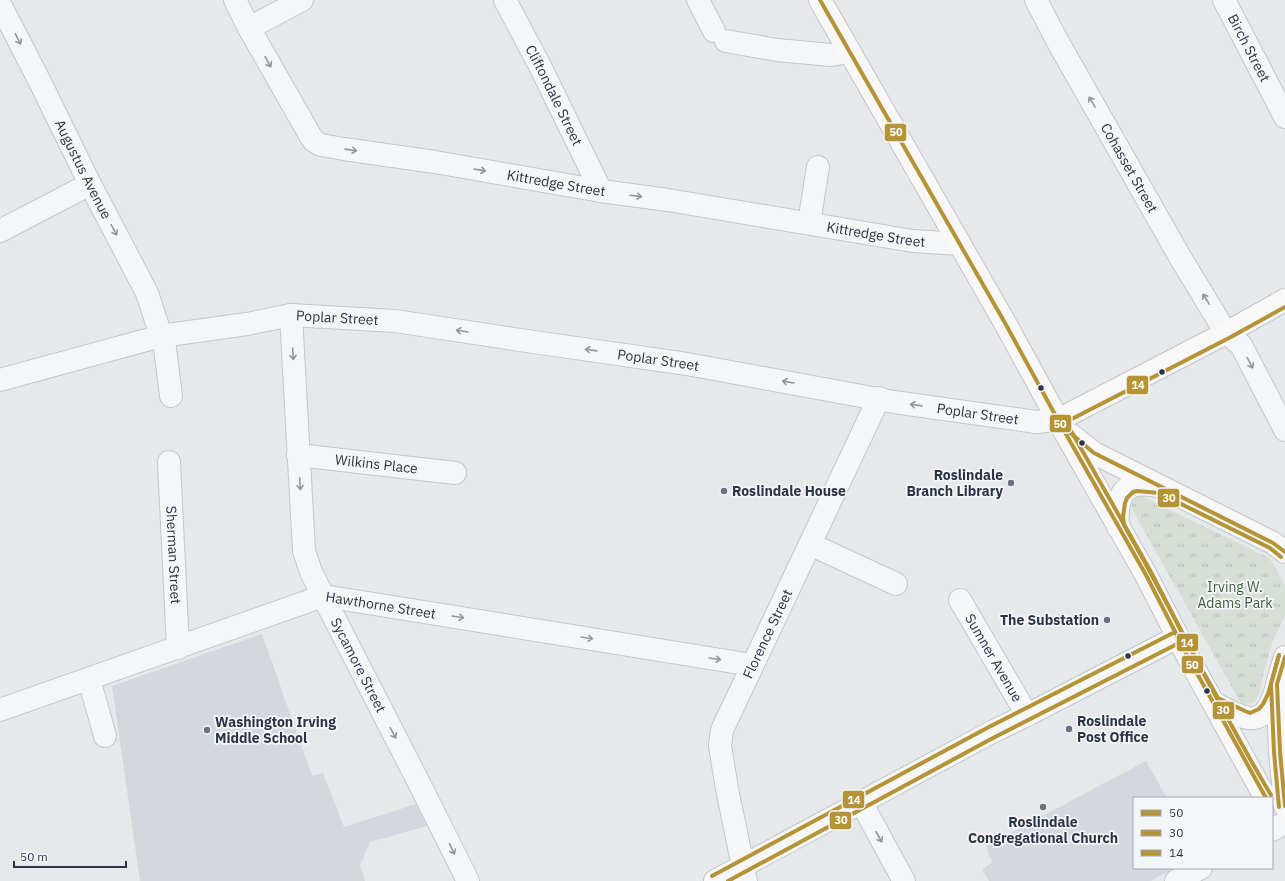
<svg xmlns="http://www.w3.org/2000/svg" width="1285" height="881" font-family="'IBM Plex Sans',sans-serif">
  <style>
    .built { fill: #d4d7dd }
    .grass { fill: url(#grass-tufts) }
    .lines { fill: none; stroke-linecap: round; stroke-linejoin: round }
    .minor-casing { stroke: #c4c6c8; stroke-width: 24 }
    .major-casing { stroke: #c2c5c8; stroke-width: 24 }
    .minor { stroke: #f5f6f7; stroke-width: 22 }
    .major { stroke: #f8f8f8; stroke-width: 22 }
    .bus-1-casing { stroke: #f4f6f9; stroke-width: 7 }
    .bus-2-casing { stroke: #f4f6f9; stroke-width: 7 }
    .bus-3-casing { stroke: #f4f6f9; stroke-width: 7 }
    .bus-1 { stroke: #b59435; stroke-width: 4 }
    .bus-2 { stroke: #b59435; stroke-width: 4 }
    .bus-3 { stroke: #b59435; stroke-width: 4 }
    .oneway { stroke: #90959e }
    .bus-dot { fill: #2b3445; stroke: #f4f6f9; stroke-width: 1.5 }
    .poi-dot { fill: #6c737f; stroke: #f4f6f9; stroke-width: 1.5 }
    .labels { text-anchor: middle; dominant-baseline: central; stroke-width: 3.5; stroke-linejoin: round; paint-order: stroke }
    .street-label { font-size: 14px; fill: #2b3445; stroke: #f4f6f9 }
    .poi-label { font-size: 14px; font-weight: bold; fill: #2b3445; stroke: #f4f6f9; text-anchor: start }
    .park-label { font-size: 14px; fill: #3f6138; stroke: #f4f6f9 }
    .line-badge { stroke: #f4f6f9; stroke-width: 1.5 }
    .badge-label { font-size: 11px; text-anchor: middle; font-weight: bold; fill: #fff }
  </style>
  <defs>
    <pattern id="grass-tufts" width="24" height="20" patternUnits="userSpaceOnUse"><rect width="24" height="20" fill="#d6ded6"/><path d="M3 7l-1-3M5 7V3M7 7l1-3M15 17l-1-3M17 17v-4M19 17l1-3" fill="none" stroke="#b8bfb9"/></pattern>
  </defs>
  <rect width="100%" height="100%" fill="#e6e8ea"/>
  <g class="built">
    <path d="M 262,634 L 312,776 L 323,773 L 344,827 L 416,804 L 427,826 L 370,842 L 360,865 L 365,881 L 140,881 L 112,686 Z"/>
    <path d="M 1146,761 L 1167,798 L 1134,798 L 1134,868 L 1174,868 L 1151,881 L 989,881 L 982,870 L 992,862 L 986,846 Z"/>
  </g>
  <path class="grass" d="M 1141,496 L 1269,558 L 1275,567 L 1285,587 L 1285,615 L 1273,641 L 1265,667 L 1259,694 L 1254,702 L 1244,704 L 1241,703 L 1133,511 C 1130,504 1131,497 1141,496 Z"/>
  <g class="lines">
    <defs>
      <g id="minor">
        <path id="s1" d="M 235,0 L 249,28 L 311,137 L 314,141 L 321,145 L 344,149 L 435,162 L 601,191 L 668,200 L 913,241 L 960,244"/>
        <path id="s2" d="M 505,0 L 540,66 L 601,191"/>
        <path d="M 698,0 L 714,31"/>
        <path id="s3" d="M 1036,0 L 1059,44 L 1180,257 L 1226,333 L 1241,345 L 1285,430"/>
        <path id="s4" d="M 1224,0 L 1285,117"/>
        <path id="s5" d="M 0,4 L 39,80 L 90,184 L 147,293 L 165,348 L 171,396"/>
        <path d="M 249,28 L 302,0"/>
        <path d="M 726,41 L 777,50 L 831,55 L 850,52"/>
        <path d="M 809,223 L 818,167"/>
        <path d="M 0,231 L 90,184"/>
        <path id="s6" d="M 291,315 L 304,551 L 311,572 L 323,596 L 417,779 L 468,881"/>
        <path id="s7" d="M 0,380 L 161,336 L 247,324 L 291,315 L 395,321 L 520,340 L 687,364 L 894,402 L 1036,422 L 1058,420"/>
        <path id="s8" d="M 298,455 L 455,473"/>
        <path id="s9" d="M 169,462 L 178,648"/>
        <path d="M 810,544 L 896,584"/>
        <path id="s10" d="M 960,600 L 1027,715"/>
        <path d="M 89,679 L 105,736"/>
        <path id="s11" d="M 0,710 L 323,596 L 374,604 L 752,665"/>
        <path d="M 861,802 L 904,881"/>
        <path d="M 1272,830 L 1285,823"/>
        <path id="s12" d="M 746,881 L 727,789 L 720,746 L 722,730 L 879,398"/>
        <path d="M 1176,881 L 1201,868"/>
      </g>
      <g id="major">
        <path d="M 820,0 L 1005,323 L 1058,420 L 1146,575 L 1188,657 L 1260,788 L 1266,798"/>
        <path d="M 1058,420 L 1226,333 L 1285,300"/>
        <path d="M 1071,435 L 1094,453 L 1273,543 L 1285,552"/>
        <path d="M 1118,527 C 1117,513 1116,488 1136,485 C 1143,484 1151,485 1158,486"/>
        <path d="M 1285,657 L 1277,684 L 1280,752 L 1285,806"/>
        <path d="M 1214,703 C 1246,720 1264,732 1277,686"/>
        <path d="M 715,881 L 990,733 L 1027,715 L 1178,637"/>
      </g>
    </defs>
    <use href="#minor" class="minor-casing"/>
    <use href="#major" class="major-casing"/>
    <use href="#minor" class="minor"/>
    <use href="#major" class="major"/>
    <defs>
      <g id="bus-1">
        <path d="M 820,0 L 1005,323 L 1058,420 L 1146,575 L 1188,657 L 1266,798"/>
        <path d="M 1068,431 L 1094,453 L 1273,543 L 1285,552"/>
        <path d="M 1285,657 L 1277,684 L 1280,752 L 1285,806"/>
      </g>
      <g id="bus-2">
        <path d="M 1271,795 C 1218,707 1175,614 1124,525 L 1123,517 L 1125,503 L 1127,498 L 1133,492 L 1137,491 L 1159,493 L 1270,548 L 1281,557"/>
        <path d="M 1279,807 L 1274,752 L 1271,684 L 1279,655"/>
        <path d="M 728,881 L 993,738 L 1181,642"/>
      </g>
      <g id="bus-3">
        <path d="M 1279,655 L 1268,694 L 1263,704 L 1259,709 L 1250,713 L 1245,711 L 1218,698 L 1193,654 L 1151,572 L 1066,422 L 1229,338 L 1285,307"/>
        <path d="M 712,876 L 987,728 L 1175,632"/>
      </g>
    </defs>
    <use href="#bus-1" class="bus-1-casing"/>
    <use href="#bus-2" class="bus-2-casing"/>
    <use href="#bus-3" class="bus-3-casing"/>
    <use href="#bus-1" class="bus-1"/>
    <use href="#bus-2" class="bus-2"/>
    <use href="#bus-3" class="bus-3"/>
  </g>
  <defs><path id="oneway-shaft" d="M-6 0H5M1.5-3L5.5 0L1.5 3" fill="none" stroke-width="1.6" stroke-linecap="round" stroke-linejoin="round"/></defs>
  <g class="oneway">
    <use href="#oneway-shaft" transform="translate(18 39) rotate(63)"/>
    <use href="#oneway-shaft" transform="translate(268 62) rotate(61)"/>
    <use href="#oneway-shaft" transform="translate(1092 102) rotate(-120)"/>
    <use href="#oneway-shaft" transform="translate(351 150) rotate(8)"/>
    <use href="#oneway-shaft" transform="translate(480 170) rotate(10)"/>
    <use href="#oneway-shaft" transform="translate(636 196) rotate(7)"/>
    <use href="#oneway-shaft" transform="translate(114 230) rotate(62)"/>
    <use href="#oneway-shaft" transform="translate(1206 299) rotate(-122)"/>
    <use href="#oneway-shaft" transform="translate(462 331) rotate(-171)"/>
    <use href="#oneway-shaft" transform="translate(591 350) rotate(-172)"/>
    <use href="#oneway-shaft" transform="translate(293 354) rotate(87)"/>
    <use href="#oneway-shaft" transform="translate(1250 363) rotate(62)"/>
    <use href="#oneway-shaft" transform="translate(788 382) rotate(-170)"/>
    <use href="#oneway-shaft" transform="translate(916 405) rotate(-172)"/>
    <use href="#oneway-shaft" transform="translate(300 484) rotate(87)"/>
    <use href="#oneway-shaft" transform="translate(458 617) rotate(9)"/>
    <use href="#oneway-shaft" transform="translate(587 638) rotate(9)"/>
    <use href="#oneway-shaft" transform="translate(715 659) rotate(9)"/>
    <use href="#oneway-shaft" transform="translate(393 733) rotate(62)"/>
    <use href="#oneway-shaft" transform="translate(879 837) rotate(61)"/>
    <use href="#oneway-shaft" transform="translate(452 849) rotate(64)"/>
  </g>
  <g class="bus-dot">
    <circle cx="1162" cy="372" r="3.5"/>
    <circle cx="1041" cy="388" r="3.5"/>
    <circle cx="1082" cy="443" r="3.5"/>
    <circle cx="1128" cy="656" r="3.5"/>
    <circle cx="1207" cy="691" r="3.5"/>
  </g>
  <g class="poi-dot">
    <circle cx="1011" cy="483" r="4"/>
    <circle cx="724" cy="491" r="4"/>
    <circle cx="1107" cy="620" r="4"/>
    <circle cx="1069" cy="729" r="4"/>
    <circle cx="207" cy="730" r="4"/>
    <circle cx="1043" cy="807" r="4"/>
  </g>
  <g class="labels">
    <g class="street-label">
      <text stroke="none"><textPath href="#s4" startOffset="54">Birch Street</textPath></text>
      <text stroke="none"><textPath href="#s2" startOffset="107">Cliftondale Street</textPath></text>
      <text stroke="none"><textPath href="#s3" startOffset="192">Cohasset Street</textPath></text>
      <text stroke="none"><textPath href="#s5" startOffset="185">Augustus Avenue</textPath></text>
      <text stroke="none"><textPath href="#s1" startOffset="408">Kittredge Street</textPath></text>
      <text stroke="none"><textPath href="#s1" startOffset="732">Kittredge Street</textPath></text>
      <text stroke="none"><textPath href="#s7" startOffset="345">Poplar Street</textPath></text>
      <text stroke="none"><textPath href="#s7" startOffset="669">Poplar Street</textPath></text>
      <text stroke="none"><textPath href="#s7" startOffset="993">Poplar Street</textPath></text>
      <text stroke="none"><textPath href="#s8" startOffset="79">Wilkins Place</textPath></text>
      <text stroke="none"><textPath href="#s9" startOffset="93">Sherman Street</textPath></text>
      <text stroke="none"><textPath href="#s11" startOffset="401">Hawthorne Street</textPath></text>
      <text stroke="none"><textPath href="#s12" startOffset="260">Florence Street</textPath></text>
      <text stroke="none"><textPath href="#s10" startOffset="67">Sumner Avenue</textPath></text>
      <text stroke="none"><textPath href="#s6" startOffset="363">Sycamore Street</textPath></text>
    </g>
    <g class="poi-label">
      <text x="1003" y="475" text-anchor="end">Roslindale<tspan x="1003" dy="16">Branch Library</tspan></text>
      <text x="732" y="491">Roslindale House</text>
      <text x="1099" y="620" text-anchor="end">The Substation</text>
      <text x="1077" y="721">Roslindale<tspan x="1077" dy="16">Post Office</tspan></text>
      <text x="215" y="722">Washington Irving<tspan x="215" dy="16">Middle School</tspan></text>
      <text x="1043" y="822" text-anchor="middle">Roslindale<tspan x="1043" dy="16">Congregational Church</tspan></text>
    </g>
    <g class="park-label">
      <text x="1235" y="587">Irving W.<tspan x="1235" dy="16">Adams Park</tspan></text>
    </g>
  </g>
  <g class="line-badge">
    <rect x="884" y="123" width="23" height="19" rx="4" fill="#b59435"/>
    <rect x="1126" y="375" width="23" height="20" rx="4" fill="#b59435"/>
    <rect x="1049" y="414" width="23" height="19" rx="4" fill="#b59435"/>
    <rect x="1157" y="488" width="23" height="20" rx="4" fill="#b59435"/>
    <rect x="1176" y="633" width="23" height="19" rx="4" fill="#b59435"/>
    <rect x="1181" y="655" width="23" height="19" rx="4" fill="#b59435"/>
    <rect x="1212" y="701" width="23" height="19" rx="4" fill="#b59435"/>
    <rect x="842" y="790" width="23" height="19" rx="4" fill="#b59435"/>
    <rect x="829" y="811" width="23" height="19" rx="4" fill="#b59435"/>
  </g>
  <g class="badge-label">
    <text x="896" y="136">50</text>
    <text x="1138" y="389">14</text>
    <text x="1060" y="428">50</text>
    <text x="1169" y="502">30</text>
    <text x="1187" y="647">14</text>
    <text x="1192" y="669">50</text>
    <text x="1223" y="714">30</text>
    <text x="854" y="804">14</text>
    <text x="841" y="824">30</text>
  </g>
  <rect x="1133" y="797" width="140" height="72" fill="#f4f6f9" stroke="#a4a8b1"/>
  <rect x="1141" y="810" width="20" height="6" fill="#b59435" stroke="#a4a8b1"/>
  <text x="1169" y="817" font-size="12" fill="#2b3445">50</text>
  <rect x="1141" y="830" width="20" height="6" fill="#b59435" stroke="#a4a8b1"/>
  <text x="1169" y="837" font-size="12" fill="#2b3445">30</text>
  <rect x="1141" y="850" width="20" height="6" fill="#b59435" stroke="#a4a8b1"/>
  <text x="1169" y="857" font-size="12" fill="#2b3445">14</text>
  <path d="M14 861v6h112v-6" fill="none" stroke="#2b3445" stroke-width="2"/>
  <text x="20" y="861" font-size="12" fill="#2b3445" stroke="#f4f6f9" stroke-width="3" paint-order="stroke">50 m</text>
</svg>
